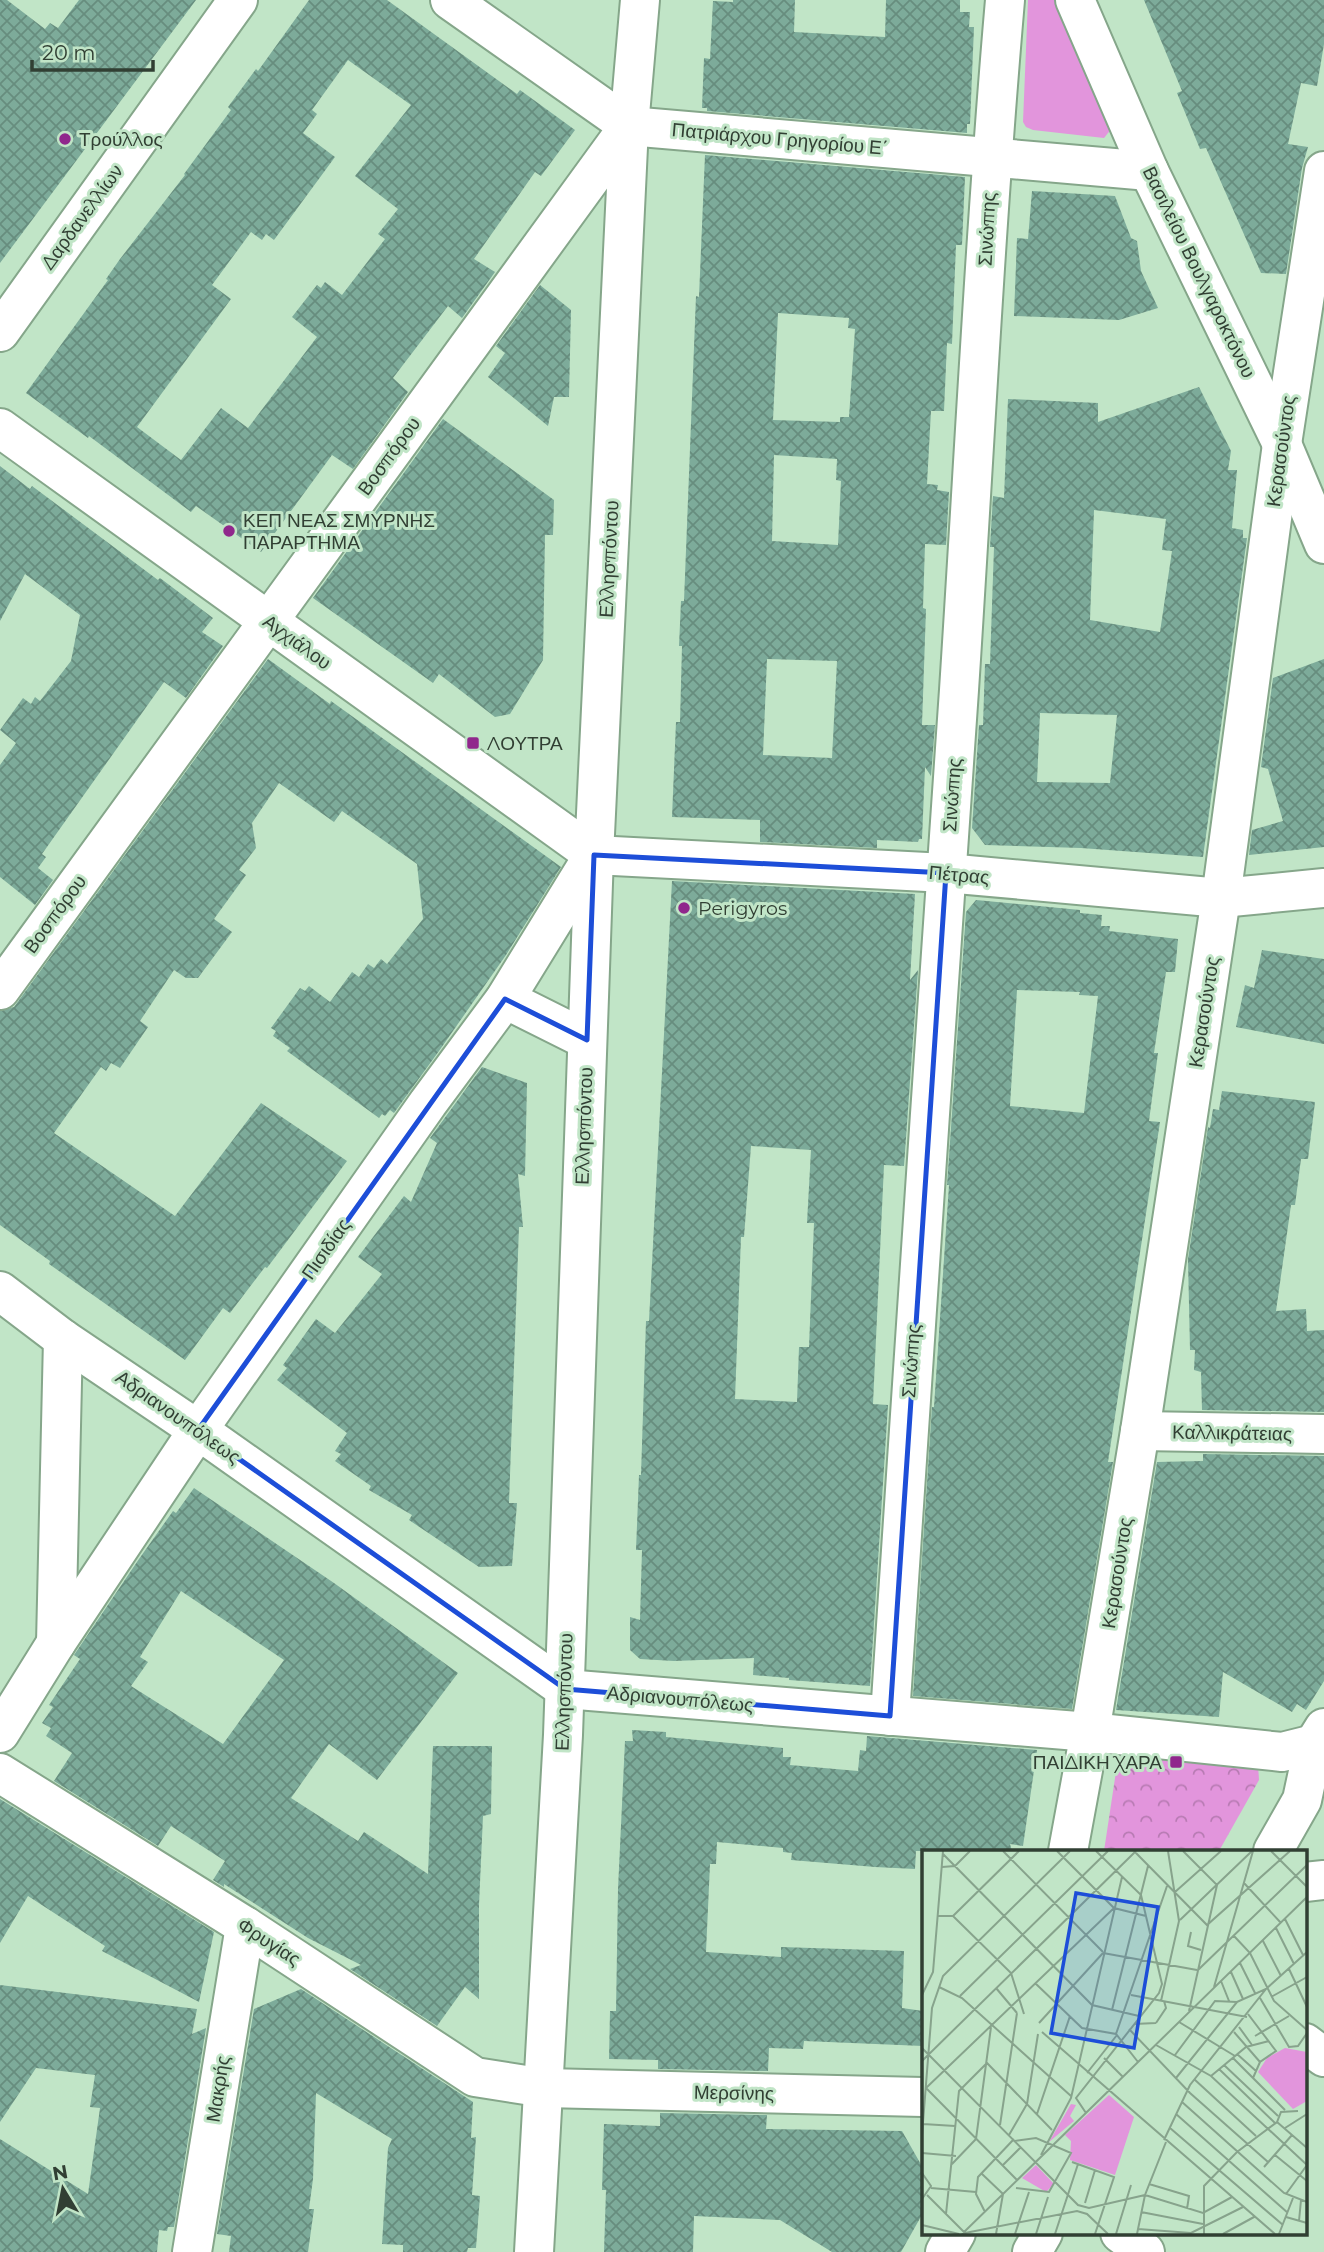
<svg xmlns="http://www.w3.org/2000/svg" width="1324" height="2252" font-family="Montserrat,sans-serif">
  <style>
    .grass { fill: #e295dc }
    .park { fill: url(#park-crowns) }
    .building { fill: url(#building-cross-hatch); fill-rule: evenodd }
    .lines { fill: none; stroke-linecap: round; stroke-linejoin: round }
    .street-casing { stroke: #85a68a; stroke-width: 42 }
    .secondary-casing { stroke: #85a68a; stroke-width: 42 }
    .street { stroke: #fff; stroke-width: 38 }
    .secondary { stroke: #fff; stroke-width: 38 }
    .marked { fill: none; stroke: #1d4ed8; stroke-width: 5; stroke-linejoin: round }
    .poi-dot { fill: #90278c; stroke: #c1e5c7; stroke-width: 2.5 }
    .labels { text-anchor: middle; dominant-baseline: central; stroke-width: 6; stroke-linejoin: round; paint-order: stroke }
    .poi-label { font-size: 19px; fill: #313f33; stroke: #c1e5c7; text-anchor: start }
    .street-label { font-size: 19px; fill: #313f33; stroke: #c1e5c7 }
    .inset-road { fill: none; stroke: #87a38c; stroke-width: 2 }
    .view { fill: #1d4ed8; fill-opacity: 0.15; stroke: #1d4ed8; stroke-width: 3.5 }
    .inset-edge { fill: none; stroke: #313f33; stroke-width: 3.5 }
  </style>
  <defs>
    <pattern id="park-crowns" width="20" height="18" patternUnits="userSpaceOnUse" patternTransform="scale(1.75)"><rect width="20" height="18" fill="#e295dc"/><path d="M2 6a3 3 0 1 1 6 0M12 15a3 3 0 1 1 6 0" fill="none" stroke="#b87bb3"/></pattern>
    <pattern id="building-cross-hatch" width="8" height="8" patternUnits="userSpaceOnUse" patternTransform="scale(1.75)"><rect width="8" height="8" fill="#7dab9a"/><path d="M0 0l8 8M0 8l8-8" fill="none" stroke="#678d7e"/></pattern>
  </defs>
  <rect width="100%" height="100%" fill="#c1e5c7"/>
  <path class="grass" d="M 1028,0 L 1059,0 L 1112,128 L 1104,138 L 1033,130 L 1026,127 L 1023,122 Z"/>
  <path class="park" d="M 1121,1753 L 1258,1765 L 1259,1780 L 1219,1851 L 1104,1851 L 1117,1765 Z"/>
  <g class="building">
    <path d="M 0,0 L 7,0 L 45,29 L 50,23 L 58,28 L 79,0 L 196,0 L 0,263 Z"/>
    <path d="M 309,0 L 387,0 L 517,94 L 520,90 L 575,130 L 541,176 L 535,172 L 474,259 L 495,272 L 462,318 L 448,306 L 393,378 L 408,392 L 353,469 L 332,455 L 261,552 L 196,506 L 191,512 L 89,436 L 88,438 L 26,393 L 108,280 L 106,279 L 120,259 L 185,175 L 184,174 L 231,110 L 228,107 L 256,69 L 258,71 ZM 348,60 L 411,105 L 355,176 L 398,209 L 378,234 L 385,239 L 342,295 L 325,282 L 321,288 L 317,285 L 292,317 L 317,337 L 248,428 L 221,408 L 181,460 L 137,427 L 231,299 L 212,285 L 251,232 L 262,240 L 266,234 L 274,240 L 335,157 L 303,133 L 317,114 L 312,110 Z"/>
    <path d="M 733,0 L 795,0 L 794,32 L 885,37 L 886,0 L 960,0 L 960,12 L 970,12 L 969,27 L 974,27 L 970,124 L 967,124 L 967,133 L 707,111 L 707,108 L 702,108 L 704,58 L 710,59 L 713,1 L 733,2 Z"/>
    <path d="M 1144,0 L 1324,0 L 1324,44 L 1317,86 L 1301,83 L 1288,144 L 1308,147 L 1302,168 L 1286,274 L 1261,273 L 1206,148 L 1200,149 L 1177,93 L 1182,91 Z"/>
    <path d="M 705,155 L 965,177 L 962,245 L 956,245 L 952,344 L 947,343 L 944,411 L 931,411 L 927,484 L 938,485 L 937,490 L 949,492 L 946,545 L 925,544 L 923,608 L 926,609 L 922,725 L 935,725 L 931,776 L 925,767 L 922,839 L 919,839 L 918,842 L 877,840 L 877,848 L 760,842 L 760,820 L 672,817 L 676,722 L 680,722 L 682,646 L 679,646 L 681,601 L 684,601 L 696,296 L 699,297 ZM 778,313 L 849,318 L 848,328 L 855,329 L 849,417 L 840,417 L 840,422 L 773,420 ZM 774,455 L 837,459 L 836,480 L 841,481 L 838,545 L 772,541 ZM 767,659 L 837,661 L 832,758 L 763,755 Z"/>
    <path d="M 1032,191 L 1115,196 L 1131,238 L 1137,241 L 1141,271 L 1158,308 L 1119,320 L 1014,316 L 1017,238 L 1028,239 Z"/>
    <path d="M 540,285 L 571,310 L 569,397 L 554,397 L 548,426 L 488,377 L 505,353 L 496,346 Z"/>
    <path d="M 1199,387 L 1231,451 L 1228,470 L 1237,470 L 1232,528 L 1243,530 L 1243,538 L 1247,538 L 1203,857 L 1081,848 L 985,845 L 972,828 L 979,725 L 983,725 L 985,664 L 990,664 L 994,547 L 990,547 L 993,496 L 1004,498 L 1008,399 L 1098,403 L 1098,422 ZM 1094,510 L 1166,519 L 1162,550 L 1172,551 L 1160,632 L 1090,620 ZM 1040,713 L 1117,715 L 1110,783 L 1037,782 Z"/>
    <path d="M 443,419 L 554,500 L 553,535 L 545,535 L 543,660 L 510,714 L 495,717 L 439,674 L 433,683 L 313,598 Z"/>
    <path d="M 0,466 L 30,489 L 32,486 L 158,580 L 160,578 L 213,618 L 202,632 L 223,646 L 186,698 L 164,682 L 42,854 L 46,857 L 38,868 L 53,880 L 35,905 L 0,877 L 0,765 L 16,743 L 0,730 L 23,698 L 31,704 L 35,697 L 40,701 L 71,661 L 80,615 L 25,574 L 0,621 Z"/>
    <path d="M 268,659 L 330,704 L 331,701 L 561,867 L 506,955 L 439,1051 L 394,1113 L 390,1110 L 385,1116 L 382,1114 L 379,1118 L 287,1051 L 290,1048 L 273,1036 L 276,1031 L 271,1028 L 300,988 L 305,991 L 309,986 L 330,1002 L 352,972 L 359,977 L 368,964 L 374,968 L 381,959 L 387,964 L 423,919 L 417,864 L 342,811 L 334,822 L 279,783 L 252,823 L 256,848 L 239,870 L 246,875 L 214,919 L 232,932 L 198,978 L 186,978 L 174,970 L 140,1021 L 148,1027 L 120,1068 L 111,1063 L 106,1071 L 101,1067 L 54,1133 L 175,1216 L 261,1103 L 347,1161 L 267,1268 L 265,1267 L 230,1313 L 223,1308 L 185,1360 L 49,1264 L 50,1261 L 0,1225 L 0,1011 L 14,1007 Z"/>
    <path d="M 1324,659 L 1324,847 L 1249,855 L 1252,830 L 1283,821 L 1268,769 L 1261,767 L 1273,678 Z"/>
    <path d="M 672,881 L 915,894 L 910,980 L 918,970 L 904,1166 L 884,1165 L 873,1404 L 888,1405 L 870,1686 L 789,1680 L 789,1678 L 753,1675 L 754,1658 L 674,1661 L 640,1659 L 630,1650 L 630,1617 L 640,1620 L 642,1550 L 636,1550 L 639,1475 L 641,1475 L 646,1321 L 649,1321 ZM 751,1146 L 811,1150 L 807,1223 L 814,1223 L 809,1347 L 799,1347 L 797,1402 L 735,1399 L 741,1237 L 744,1237 Z"/>
    <path d="M 976,900 L 1080,910 L 1080,913 L 1102,915 L 1101,926 L 1110,926 L 1109,931 L 1178,939 L 1175,972 L 1166,972 L 1154,1053 L 1158,1053 L 1149,1121 L 1160,1122 L 1108,1462 L 1113,1462 L 1072,1709 L 913,1696 L 932,1407 L 934,1407 L 949,1185 L 947,1185 L 966,912 ZM 1017,990 L 1080,992 L 1079,995 L 1098,996 L 1084,1113 L 1010,1106 Z"/>
    <path d="M 1262,950 L 1324,959 L 1324,1044 L 1236,1027 L 1245,985 L 1254,988 Z"/>
    <path d="M 482,1067 L 527,1083 L 525,1176 L 518,1174 L 523,1227 L 519,1227 L 509,1503 L 517,1503 L 512,1566 L 479,1567 L 409,1520 L 412,1515 L 369,1490 L 371,1486 L 335,1461 L 341,1454 L 335,1451 L 347,1433 L 277,1380 L 287,1368 L 283,1365 L 316,1319 L 335,1333 L 382,1274 L 358,1257 L 404,1196 L 411,1202 L 437,1143 L 430,1138 Z"/>
    <path d="M 1222,1091 L 1315,1102 L 1308,1159 L 1301,1159 L 1295,1205 L 1291,1205 L 1276,1311 L 1306,1309 L 1307,1331 L 1324,1330 L 1324,1412 L 1202,1410 L 1201,1372 L 1194,1370 L 1195,1350 L 1190,1350 L 1188,1259 L 1208,1127 L 1210,1128 L 1213,1109 L 1219,1110 Z"/>
    <path d="M 1203,1454 L 1324,1456 L 1324,1681 L 1306,1710 L 1297,1704 L 1292,1712 L 1223,1672 L 1219,1717 L 1116,1710 L 1157,1462 L 1203,1461 Z"/>
    <path d="M 194,1488 L 334,1583 L 458,1673 L 377,1780 L 329,1744 L 291,1798 L 358,1841 L 364,1832 L 428,1874 L 433,1746 L 492,1746 L 491,1814 L 483,1816 L 479,1905 L 479,1999 L 465,1987 L 437,2026 L 350,1969 L 361,1965 L 308,1938 L 224,1884 L 224,1887 L 213,1880 L 225,1861 L 171,1826 L 158,1846 L 54,1781 L 72,1753 L 46,1736 L 51,1728 L 42,1723 L 53,1707 L 49,1705 L 80,1659 L 74,1655 L 139,1559 L 173,1511 L 176,1513 ZM 181,1591 L 284,1660 L 223,1744 L 131,1686 L 148,1662 L 140,1657 Z"/>
    <path d="M 632,1730 L 666,1732 L 666,1737 L 783,1748 L 783,1757 L 791,1757 L 790,1765 L 858,1771 L 860,1750 L 866,1751 L 867,1736 L 1037,1750 L 1023,1846 L 1010,1844 L 1012,1851 L 916,1851 L 915,1869 L 875,1867 L 791,1860 L 792,1853 L 783,1852 L 783,1848 L 717,1842 L 716,1864 L 710,1864 L 706,1952 L 781,1957 L 781,1947 L 904,1951 L 902,2008 L 923,2011 L 923,2046 L 804,2041 L 803,2049 L 769,2048 L 768,2071 L 658,2069 L 658,2060 L 609,2059 L 610,2011 L 616,2011 L 618,1889 L 625,1741 L 633,1741 Z"/>
    <path d="M 0,1799 L 214,1932 L 199,2002 L 102,1951 L 105,1946 L 28,1896 L 0,1943 Z"/>
    <path d="M 0,1985 L 197,2009 L 192,2034 L 206,2028 L 174,2227 L 168,2227 L 167,2231 L 159,2230 L 157,2252 L 0,2252 L 0,2139 L 88,2194 L 100,2108 L 90,2107 L 95,2075 L 36,2068 L 0,2122 Z"/>
    <path d="M 301,1989 L 473,2102 L 471,2138 L 476,2137 L 472,2195 L 480,2196 L 476,2248 L 468,2248 L 467,2252 L 403,2252 L 403,2245 L 382,2244 L 388,2148 L 392,2139 L 316,2093 L 313,2179 L 309,2209 L 314,2209 L 308,2252 L 229,2252 L 231,2236 L 217,2234 L 254,2009 Z"/>
    <path d="M 660,2113 L 767,2115 L 766,2129 L 902,2131 L 923,2168 L 923,2213 L 901,2252 L 832,2252 L 780,2220 L 694,2216 L 693,2252 L 604,2252 L 606,2190 L 602,2190 L 604,2124 L 660,2126 Z"/>
  </g>
  <g class="lines">
    <defs>
      <g id="street">
        <path d="M 450,0 L 629,126 L 1149,171"/>
        <path d="M 1075,0 L 1149,171 L 1282,444 L 1324,544"/>
        <path d="M 0,990 L 629,126"/>
        <path d="M 505,999 L 587,1040"/>
        <path d="M 0,1291 L 63,1339 L 198,1430 L 565,1689 L 1090,1732 L 1282,1752 L 1314,1744"/>
        <path d="M 1140,1431 L 1324,1434"/>
        <path d="M 56,1643 L 63,1339"/>
        <path d="M 890,1716 C 910,1374 937,1032 959,690 C 974,460 985,230 1005,0"/>
        <path d="M 0,1733 L 56,1643 L 198,1430 L 428,1103 L 505,999 L 593,856"/>
        <path d="M 0,1773 L 245,1926 L 475,2077 L 545,2088 L 923,2097"/>
        <path d="M 1068,1851 L 1090,1732 L 1140,1431 L 1221,898 L 1282,444 L 1324,171"/>
        <path d="M 1273,1851 L 1302,1800 L 1314,1744 L 1324,1728"/>
        <path d="M 1305,1882 L 1324,1880"/>
        <path d="M 1305,2043 L 1324,2057"/>
        <path d="M 1120,2233 L 1145,2252"/>
        <path d="M 192,2252 L 245,1926"/>
        <path d="M 534,2252 L 563,1735 L 594,855 L 629,126 L 640,0"/>
        <path d="M 945,2252 L 956,2233"/>
        <path d="M 1032,2252 L 1043,2233"/>
      </g>
      <g id="secondary">
        <path d="M 0,332 L 238,0"/>
        <path d="M 0,428 L 594,855 L 946,873 L 1221,898 L 1324,888"/>
      </g>
    </defs>
    <use href="#street" class="street-casing"/>
    <use href="#secondary" class="secondary-casing"/>
    <use href="#street" class="street"/>
    <use href="#secondary" class="secondary"/>
  </g>
  <path class="marked" d="M 594,855 L 946,873 L 890,1716 L 565,1689 L 198,1430 L 505,999 L 587,1040 Z"/>
  <g class="poi-dot">
    <circle cx="65" cy="139" r="7"/>
    <circle cx="229" cy="531" r="7"/>
    <rect x="466" y="736" width="14" height="14" rx="3.5"/>
    <circle cx="684" cy="908" r="7"/>
    <rect x="1169" y="1755" width="14" height="14" rx="3.5"/>
  </g>
  <g class="labels">
    <g class="poi-label">
      <text x="79" y="139">Τρούλλος</text>
      <text x="243" y="520">ΚΕΠ ΝΕΑΣ ΣΜΥΡΝΗΣ<tspan x="243" dy="22">ΠΑΡΑΡΤΗΜΑ</tspan></text>
      <text x="487" y="743">ΛΟΥΤΡΑ</text>
      <text x="698" y="908">Perigyros</text>
      <text x="1162" y="1762" text-anchor="end">ΠΑΙΔΙΚΗ ΧΑΡΑ</text>
    </g>
    <g class="street-label">
      <text transform="translate(780 139) rotate(5)">Πατριάρχου Γρηγορίου Ε΄</text>
      <text transform="translate(82 217) rotate(-54)">Δαρδανελλίων</text>
      <text transform="translate(987 229) rotate(-87)">Σινώπης</text>
      <text transform="translate(1199 272) rotate(64)">Βασιλείου Βουλγαροκτόνου</text>
      <text transform="translate(1281 451) rotate(-82)">Κερασούντος</text>
      <text transform="translate(389 456) rotate(-54)">Βοσπόρου</text>
      <text transform="translate(609 559) rotate(-87)">Ελλησπόντου</text>
      <text transform="translate(297 642) rotate(36)">Αγχιάλου</text>
      <text transform="translate(952 795) rotate(-86)">Σινώπης</text>
      <text transform="translate(959 875) rotate(5)">Πέτρας</text>
      <text transform="translate(55 914) rotate(-54)">Βοσπόρου</text>
      <text transform="translate(1204 1012) rotate(-81)">Κερασούντος</text>
      <text transform="translate(584 1126) rotate(-88)">Ελλησπόντου</text>
      <text transform="translate(326 1249) rotate(-55)">Πισιδίας</text>
      <text transform="translate(911 1361) rotate(-86)">Σινώπης</text>
      <text transform="translate(178 1417) rotate(35)">Αδριανουπόλεως</text>
      <text transform="translate(1232 1433) rotate(1)">Καλλικράτειας</text>
      <text transform="translate(1117 1573) rotate(-81)">Κερασούντος</text>
      <text transform="translate(564 1692) rotate(-88)">Ελλησπόντου</text>
      <text transform="translate(680 1699) rotate(5)">Αδριανουπόλεως</text>
      <text transform="translate(269 1942) rotate(33)">Φρυγίας</text>
      <text transform="translate(218 2089) rotate(-81)">Μακρής</text>
      <text transform="translate(734 2093) rotate(1)">Μερσίνης</text>
    </g>
  </g>
  <g transform="translate(922 1850)">
    <rect width="385" height="385" fill="#c1e5c7"/>
    <path d="M 187,245 L 212,267 L 193,325 L 148,310 L 149,291 L 143,285 ZM 114,315 L 132,334 L 124,342 L 100,328 Z" fill="#e295dc"/>
    <path d="M 363,198 L 385,202 L 385,251 L 371,259 L 336,222 L 345,208 Z" fill="#e295dc"/>
    <path d="M 149,254 L 154,255 L 148,266 L 152,271 L 127,292 Z" fill="#e295dc"/>
    <path class="inset-road" d="M 81,1 L 181,102M 135,1 L 192,58 L 224,66M 212,1 L 285,75 L 368,1M 261,1 L 295,35 L 267,161M 349,1 L 385,37M 21,4 L 170,155 L 217,166M 20,17 L 33,16 L 48,1M 322,33 L 359,73M 253,42 L 299,1M 16,66 L 31,66 L 89,123 L 102,164M 31,66 L 97,1M 363,69 L 381,105M 258,70 L 330,1M 354,78 L 372,114M 269,82 L 266,96 L 279,100M 312,86 L 328,103 L 352,151 L 385,180M 341,91 L 359,126M 181,103 L 275,120M 318,113 L 333,143M 367,119 L 385,157M 276,120 L 385,15M 309,122 L 321,149M 299,131 L 307,151M 113,133 L 160,178 L 194,184 L 216,212M 17,137 L 40,148 L 149,246M 292,137 L 331,1M 74,138 L 95,163M 0,145 L 11,122 L 21,1M 209,145 L 325,167M 38,146 L 186,1M 349,147 L 385,127M 338,148 L 367,197 L 376,196 L 385,183M 239,151 L 257,71 L 246,1M 190,160 L 226,16M 326,164 L 354,201 L 338,212 L 331,228M 257,172 L 313,206M 117,173 L 181,103M 234,173 L 244,158 L 242,151M 212,174 L 234,173M 317,177 L 330,195M 207,179 L 268,243 L 346,312M 120,182 L 353,384M 312,182 L 338,212M 194,184 L 245,36M 333,186 L 367,166M 234,195 L 289,226 L 385,315M 0,198 L 156,355 L 167,358 L 223,345M 315,204 L 334,221M 253,205 L 293,151 L 315,152 L 344,139 L 385,102M 182,208 L 201,227M 311,208 L 363,260M 0,211 L 214,1M 302,215 L 356,266M 297,219 L 353,273M 165,223 L 195,185M 289,226 L 324,197 L 347,191M 254,228 L 315,152M 272,229 L 334,286M 260,252 L 362,343 L 385,352M 164,263 L 154,248 L 237,143 L 240,134 L 219,45 L 174,1M 115,264 L 148,166M 254,264 L 366,363M 355,272 L 385,298M 1,274 L 33,276M 78,275 L 95,163M 248,278 L 361,375M 363,278 L 385,264M 0,285 L 10,158 L 21,126 L 148,1M 87,285 L 105,254 L 116,184M 242,290 L 268,235 L 344,139M 93,291 L 114,288 L 149,303 L 127,342 L 94,338M 0,303 L 34,306M 119,305 L 149,248 L 200,27M 353,305 L 385,331M 150,312 L 192,327 L 173,384M 30,314 L 54,289 L 69,177M 81,315 L 99,297M 342,317 L 370,285M 0,323 L 9,336 L 0,349M 59,323 L 81,344M 95,330 L 4,238 L 192,58M 227,334 L 267,346 L 265,359M 9,338 L 54,342M 364,344 L 385,315M 5,345 L 44,384M 223,345 L 281,363 L 310,347M 163,353 L 173,320M 63,362 L 54,344 L 56,327 L 92,289M 219,362 L 281,374M 24,364 L 37,241 L 65,213 L 130,280M 364,367 L 385,373M 377,371 L 379,350M 0,375 L 37,384M 216,379 L 269,383 L 321,357M 43,383 L 155,361 L 165,364 L 186,384M 40,384 L 385,47M 74,384 L 81,344M 93,384 L 107,342M 114,384 L 126,347M 133,384 L 156,314M 194,384 L 209,335M 215,384 L 223,345 L 244,292M 282,384 L 282,336 L 315,302 L 355,272 L 359,262 L 376,261M 301,384 L 332,367M 357,384 L 371,348"/>
    <path class="view" d="M 154,43 L 236,57 L 212,198 L 129,183 Z"/>
    <rect width="385" height="385" class="inset-edge"/>
  </g>
  <g transform="translate(63 2189) rotate(350)" stroke="#c1e5c7" stroke-width="5" paint-order="stroke">
  <path d="M0-5L12 26L0 18L-12 26Z" fill="#313f33"/>
  <text y="-10" font-size="19" font-weight="bold" text-anchor="middle" fill="#313f33">N</text>
  </g>
  <path d="M32 60v10h121v-10" fill="none" stroke="#313f33" stroke-width="3.5"/>
  <text x="42" y="60" font-size="21" fill="#313f33" stroke="#c1e5c7" stroke-width="5" paint-order="stroke">20 m</text>
</svg>
